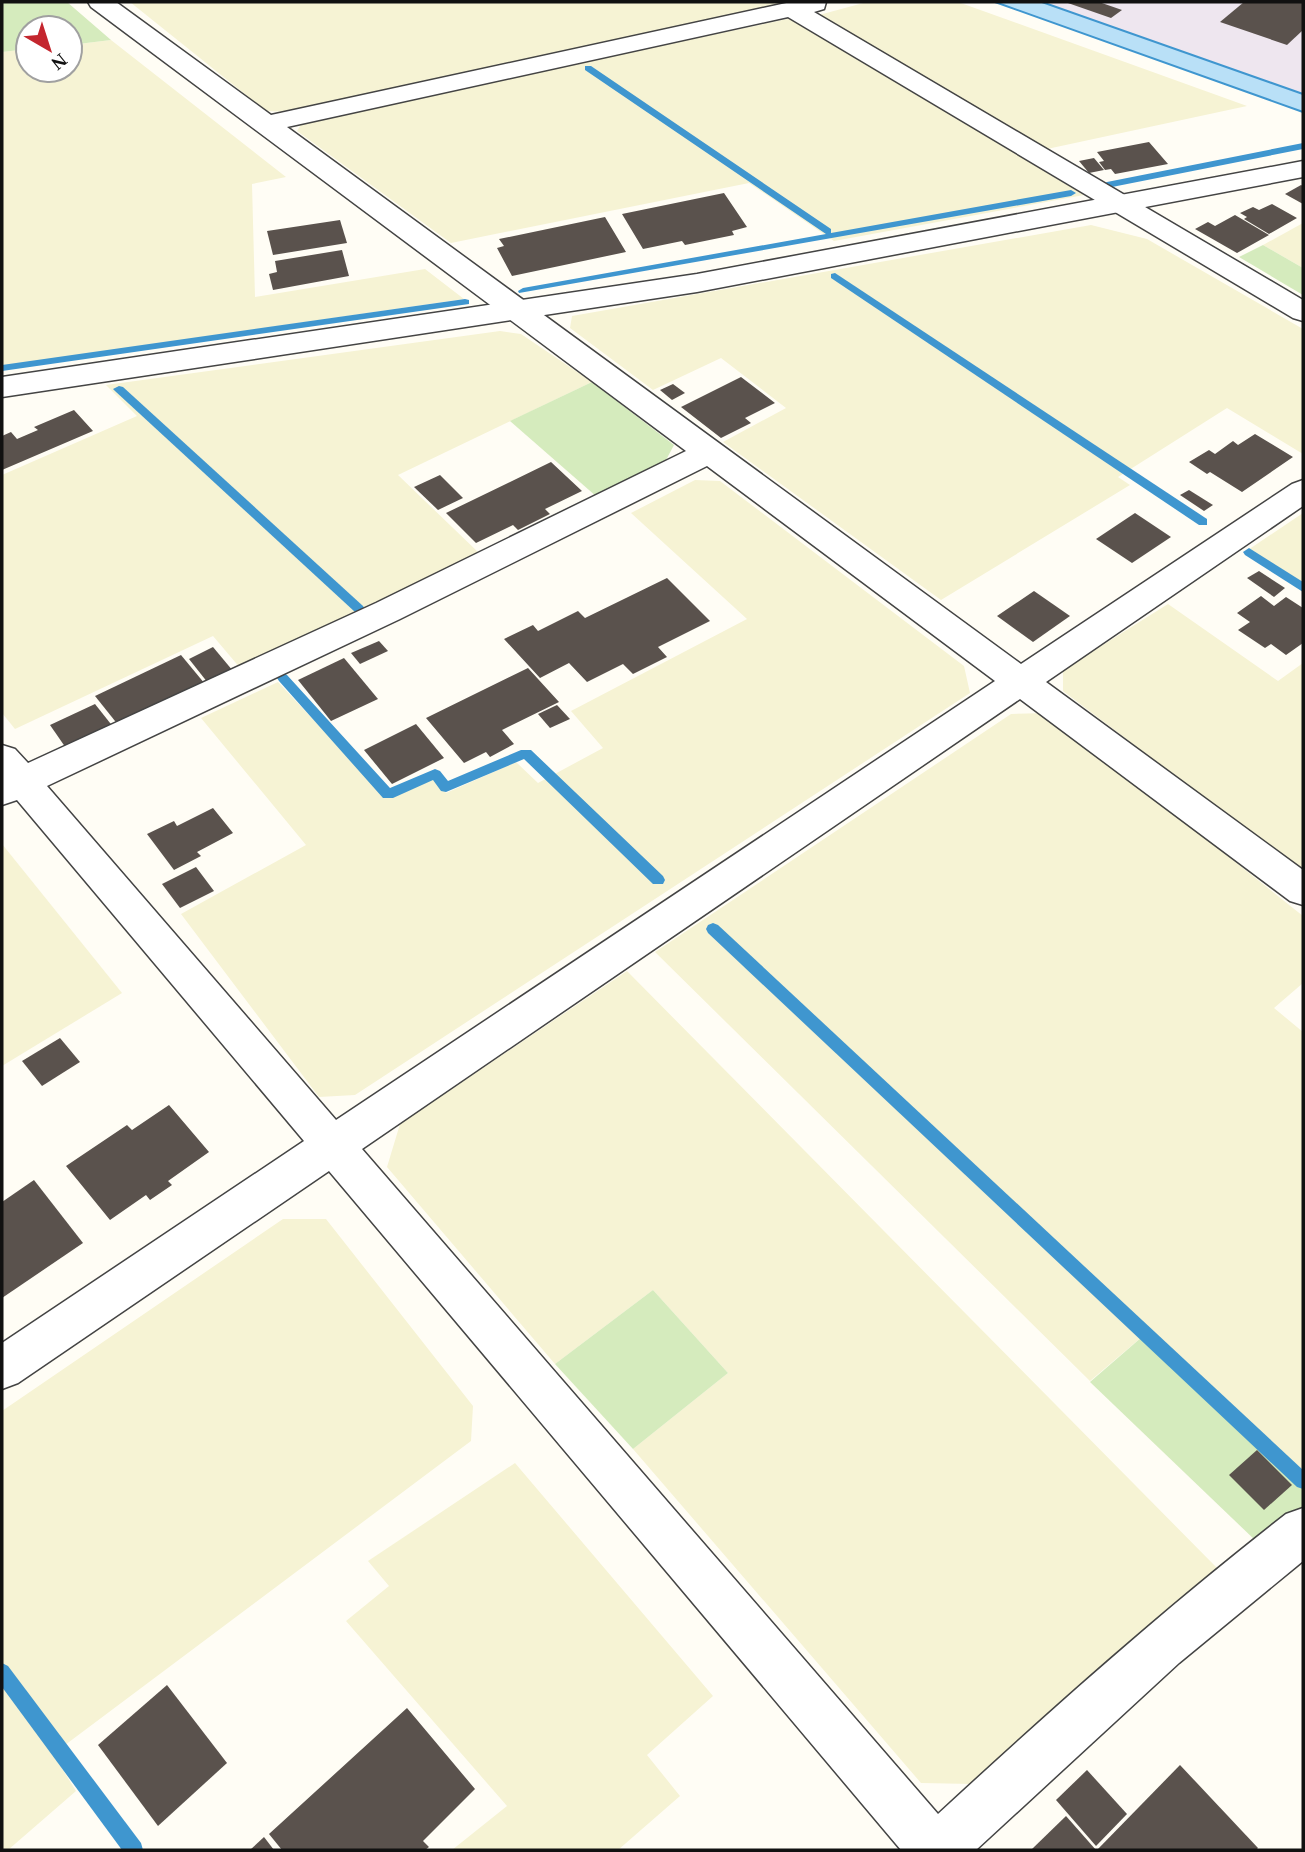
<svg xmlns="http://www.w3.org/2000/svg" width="1305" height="1852" font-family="Georgia,serif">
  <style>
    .industrial { fill: #eee6ef }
    .farmland { fill: #f6f3d4 }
    .green { fill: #d5ebbd }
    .water { fill: #b9e0f7; stroke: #3f96cf; stroke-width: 2 }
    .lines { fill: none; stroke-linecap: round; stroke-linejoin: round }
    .stream { fill: #3f96cf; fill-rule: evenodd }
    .building { fill: #5a524d }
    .minor-casing { stroke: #444; stroke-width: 3 }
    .tertiary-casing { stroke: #444; stroke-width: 3 }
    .minor { fill: #fff; fill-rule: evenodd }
    .tertiary { fill: #fff; fill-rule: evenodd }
  </style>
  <rect width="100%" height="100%" fill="#fffdf5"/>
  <path class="industrial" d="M 1042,2 L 1303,2 L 1303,94 Z"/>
  <g class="farmland">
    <path d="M 130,2 L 794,2 L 293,112 L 266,111 Z"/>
    <path d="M 867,2 L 958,2 L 1247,106 L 1047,149 L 819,15 Z"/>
    <path d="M 792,18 L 1084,195 L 834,241 L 749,183 L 451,243 L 297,131 L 303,121 Z"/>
    <path d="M 111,40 L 286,177 L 252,184 L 255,297 L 425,269 L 464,299 L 2,366 L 2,52 L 28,49 L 28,70 L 70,70 L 70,45 Z"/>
    <path d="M 1303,223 L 1303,268 L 1263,245 Z"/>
    <path d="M 1091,225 L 1147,239 L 1303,329 L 1303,454 L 1227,408 L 1118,477 L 1130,485 L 941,600 L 723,442 L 786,408 L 721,358 L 653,390 L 570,328 L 572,316 Z"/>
    <path d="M 500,331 L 521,334 L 592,382 L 398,475 L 479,553 L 241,669 L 213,636 L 15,729 L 2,713 L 2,475 L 137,416 L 106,385 Z"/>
    <path d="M 695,480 L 720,481 L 964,666 L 970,693 L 355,1095 L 319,1097 L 181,914 L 306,845 L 201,718 L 278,682 L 387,798 L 433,777 L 446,793 L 516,762 L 538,783 L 603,748 L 571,711 L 747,619 L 631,513 Z"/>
    <path d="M 1303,513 L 1303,592 L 1245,552 Z"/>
    <path d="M 1168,604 L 1278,681 L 1303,663 L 1303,873 L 1063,691 L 1063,670 Z"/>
    <path d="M 1048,713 L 1303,916 L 1303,983 L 1274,1008 L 1303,1032 L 1303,1474 L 1150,1330 L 1090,1381 L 655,952 L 1011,714 Z"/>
    <path d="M 2,844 L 122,993 L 2,1066 Z"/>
    <path d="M 627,971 L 1220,1571 L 972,1784 L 921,1783 L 633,1449 L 728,1373 L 653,1290 L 555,1364 L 387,1167 L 400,1124 Z"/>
    <path d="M 283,1219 L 326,1219 L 473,1406 L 471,1441 L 53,1754 L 76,1791 L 8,1850 L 2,1850 L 2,1411 Z"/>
    <path d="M 515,1463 L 713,1696 L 647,1755 L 680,1796 L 618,1850 L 452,1850 L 507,1806 L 346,1621 L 389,1586 L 368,1561 Z"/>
  </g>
  <g class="green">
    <path d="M 2,2 L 67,2 L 111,40 L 70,45 L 70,28 L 28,28 L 28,49 L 2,52 Z"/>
    <path d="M 1263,245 L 1303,268 L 1303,295 L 1239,257 Z"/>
    <path d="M 592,382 L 674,445 L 666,460 L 597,497 L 510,421 Z"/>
    <path d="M 653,1290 L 728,1373 L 633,1449 L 555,1364 Z"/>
    <path d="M 1150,1330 L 1303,1474 L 1303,1508 L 1257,1542 L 1090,1382 Z"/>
  </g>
  <path class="water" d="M 995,2 L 1042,2 L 1303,94 L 1303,112 Z"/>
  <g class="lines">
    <g class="stream">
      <path d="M 585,66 L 591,66 L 831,229 L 831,233 L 1071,190 L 1076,193 L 1071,196 L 519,293 L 518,291 L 523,288 L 826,234 L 585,70 Z"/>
      <path d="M 1303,143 L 1303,149 L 1107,188 L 1102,185 L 1107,182 Z"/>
      <path d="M 835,273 L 1207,519 L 1207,525 L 1199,525 L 831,278 L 831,274 Z"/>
      <path d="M 465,299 L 469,300 L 469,304 L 2,371 L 2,365 Z"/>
      <path d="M 119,386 L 123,387 L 363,606 L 365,609 L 363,612 L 355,612 L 115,391 L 113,389 Z"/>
      <path d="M 1249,548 L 1303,582 L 1303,592 L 1245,555 L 1243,552 Z"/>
      <path d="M 283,673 L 287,675 L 390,788 L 435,769 L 440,771 L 448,781 L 521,750 L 531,750 L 663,876 L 665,880 L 663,884 L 653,884 L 524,759 L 446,792 L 441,791 L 433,780 L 393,798 L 383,798 L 279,681 L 277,678 L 279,675 Z"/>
      <path d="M 713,923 L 718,925 L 1303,1470 L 1303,1489 L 1297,1487 L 708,933 L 706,929 L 708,925 Z"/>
      <path d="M 2,1663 L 8,1666 L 141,1843 L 143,1850 L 122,1850 L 2,1687 Z"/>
    </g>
  </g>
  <g class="building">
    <path d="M 1065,2 L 1099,2 L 1122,10 L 1111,18 Z"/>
    <path d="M 1244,2 L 1303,2 L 1303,30 L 1287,45 L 1220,22 Z"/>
    <path d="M 1149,142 L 1168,164 L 1115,174 L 1111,169 L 1105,170 L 1099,162 L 1104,161 L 1097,152 Z"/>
    <path d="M 1094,158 L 1104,170 L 1089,173 L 1079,161 Z"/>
    <path d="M 1301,185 L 1303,186 L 1303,204 L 1285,194 Z"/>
    <path d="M 724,193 L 747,227 L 732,231 L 734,235 L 685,245 L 682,241 L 643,249 L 622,214 Z"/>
    <path d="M 1272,204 L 1297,218 L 1269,234 L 1244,219 L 1247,217 L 1240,213 L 1253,207 L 1259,210 Z"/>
    <path d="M 1235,215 L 1269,235 L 1237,253 L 1195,229 L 1208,222 L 1215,226 Z"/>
    <path d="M 605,217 L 626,252 L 512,276 L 497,248 L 504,246 L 499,239 Z"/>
    <path d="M 340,220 L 347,243 L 273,255 L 267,231 Z"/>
    <path d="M 342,250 L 349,276 L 273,290 L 269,274 L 277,272 L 275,261 Z"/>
    <path d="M 741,377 L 775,403 L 745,418 L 751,423 L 721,438 L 681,407 Z"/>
    <path d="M 673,384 L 685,393 L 672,400 L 660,390 Z"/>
    <path d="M 74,410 L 93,431 L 2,470 L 2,436 L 11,432 L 17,439 L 38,430 L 34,427 Z"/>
    <path d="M 1255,434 L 1293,457 L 1242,492 L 1210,472 L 1207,474 L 1189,462 L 1209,450 L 1215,454 L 1233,441 L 1238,445 Z"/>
    <path d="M 551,462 L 582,491 L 545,509 L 550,514 L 518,530 L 513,525 L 476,543 L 446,513 Z"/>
    <path d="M 440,475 L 463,498 L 438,510 L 414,487 Z"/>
    <path d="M 1189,490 L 1213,505 L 1204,511 L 1180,495 Z"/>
    <path d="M 1135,513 L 1171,537 L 1132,563 L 1096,539 Z"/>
    <path d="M 1259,571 L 1285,588 L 1274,597 L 1247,578 Z"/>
    <path d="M 667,578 L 710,621 L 658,647 L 667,657 L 633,674 L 623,664 L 587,682 L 569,663 L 540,678 L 504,639 L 533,625 L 538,631 L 578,611 L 585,618 Z"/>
    <path d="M 1034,591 L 1070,616 L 1033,642 L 997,616 Z"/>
    <path d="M 1261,596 L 1274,606 L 1286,597 L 1303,608 L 1303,643 L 1286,655 L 1271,644 L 1265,648 L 1238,630 L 1250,622 L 1237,613 Z"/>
    <path d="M 379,641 L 388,651 L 360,664 L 351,653 Z"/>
    <path d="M 213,647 L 233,671 L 208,683 L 189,659 Z"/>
    <path d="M 181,655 L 205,684 L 119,726 L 95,696 Z"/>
    <path d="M 344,658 L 378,699 L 331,721 L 298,680 Z"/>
    <path d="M 528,668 L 559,702 L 502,730 L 514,744 L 490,757 L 486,752 L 464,763 L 426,718 Z"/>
    <path d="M 95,704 L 114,728 L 68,751 L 50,725 Z"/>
    <path d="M 557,705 L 570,719 L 550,728 L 538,714 Z"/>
    <path d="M 416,724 L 444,758 L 392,784 L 364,750 Z"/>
    <path d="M 213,808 L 233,833 L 197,852 L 201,856 L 174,870 L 147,834 L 174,821 L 177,826 Z"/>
    <path d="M 196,867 L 214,891 L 180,908 L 162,884 Z"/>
    <path d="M 60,1038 L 80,1062 L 42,1086 L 22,1061 Z"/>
    <path d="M 169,1105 L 209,1152 L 168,1181 L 172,1185 L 150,1200 L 146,1195 L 110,1220 L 66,1166 L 127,1125 L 132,1130 Z"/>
    <path d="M 34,1180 L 83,1243 L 2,1298 L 2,1202 Z"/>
    <path d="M 1257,1450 L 1292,1485 L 1264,1510 L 1229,1475 Z"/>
    <path d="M 167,1685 L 227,1763 L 158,1826 L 98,1745 Z"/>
    <path d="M 407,1708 L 475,1789 L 423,1841 L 429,1847 L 425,1850 L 282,1850 L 269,1834 Z"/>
    <path d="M 1180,1765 L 1258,1848 L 1256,1850 L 1097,1850 Z"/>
    <path d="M 1087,1770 L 1127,1814 L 1096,1846 L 1056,1800 Z"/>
    <path d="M 1066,1816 L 1096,1850 L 1031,1850 Z"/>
    <path d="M 264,1837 L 274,1850 L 250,1850 Z"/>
  </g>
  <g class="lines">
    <defs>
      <path id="minor" d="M 88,2 L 116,2 L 271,115 L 791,2 L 826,2 L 824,9 L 814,12 L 1303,300 L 1303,321 L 1293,318 L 788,17 L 287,127 L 1021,664 L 1292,484 L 1303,480 L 1303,506 L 1046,682 L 1303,870 L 1303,905 L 1290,901 L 1020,699 L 362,1149 L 938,1814 C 1051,1710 1165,1608 1286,1514 L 1303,1508 L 1303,1561 L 1179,1663 L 976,1850 L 901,1850 L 329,1171 L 18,1383 L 2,1389 L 2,1343 L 304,1141 L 17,800 L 2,805 L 2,745 L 15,749 L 28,763 L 376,603 L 686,451 L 91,7 ZM 707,466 L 995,681 L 336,1120 L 47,786 L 400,619 Z"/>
      <path id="tertiary" d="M 1303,161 L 1303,177 L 697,292 L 2,397 L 2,377 L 697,274 Z"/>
    </defs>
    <use href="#minor" class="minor-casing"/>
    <use href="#tertiary" class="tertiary-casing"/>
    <use href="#minor" class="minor"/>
    <use href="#tertiary" class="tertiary"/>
  </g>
  <rect width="1305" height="1852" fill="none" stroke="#111111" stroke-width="7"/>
  <g transform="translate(49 49) rotate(141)"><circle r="33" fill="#ffffff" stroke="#a0a0a0" stroke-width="2"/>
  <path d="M0-5L12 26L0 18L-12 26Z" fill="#c4262e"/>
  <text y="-10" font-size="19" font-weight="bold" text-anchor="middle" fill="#111111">N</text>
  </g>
</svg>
